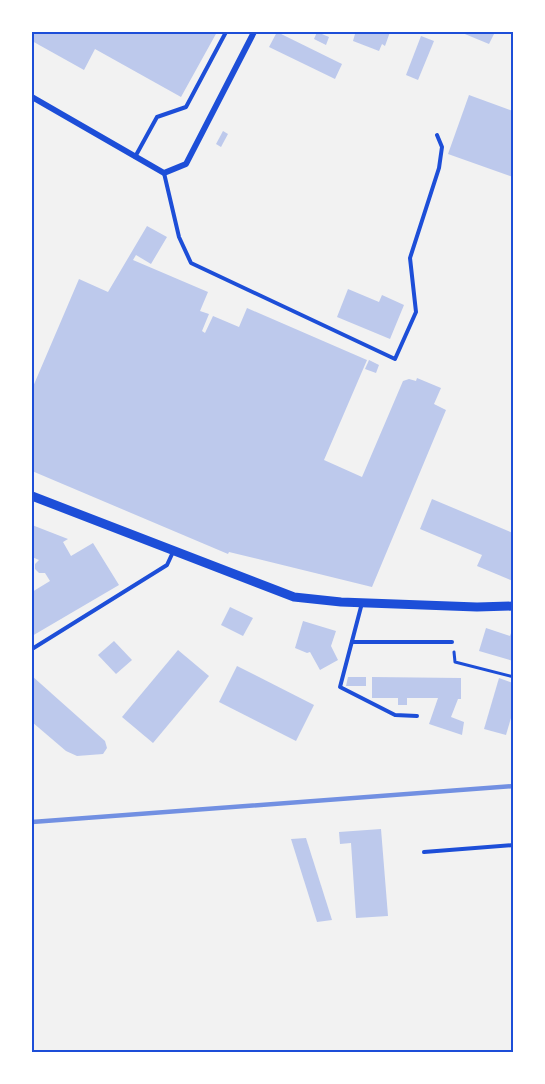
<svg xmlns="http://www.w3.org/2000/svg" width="545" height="1084" font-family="Lato,sans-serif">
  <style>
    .building { fill: #bdc9ec }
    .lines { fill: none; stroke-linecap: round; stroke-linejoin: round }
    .path { stroke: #1d4ed8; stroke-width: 3 }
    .service { stroke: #1d4ed8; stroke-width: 4 }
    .minor { stroke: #1d4ed8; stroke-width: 6 }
    .tertiary { stroke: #1d4ed8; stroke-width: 9 }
    .rail { stroke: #7290e2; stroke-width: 4.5 }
    .neatline { fill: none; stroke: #1d4ed8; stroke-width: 2 }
  </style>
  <rect width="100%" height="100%" fill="#f2f2f2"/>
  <g class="building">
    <path d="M 32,32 L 217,32 L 181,97 L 95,49 L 84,70 L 32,41 Z"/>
    <path d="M 277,32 L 342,64 L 335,79 L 269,47 Z"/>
    <path d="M 317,32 L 329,37 L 326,45 L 314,39 Z"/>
    <path d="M 353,32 L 390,32 L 385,46 L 382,44 L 379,51 L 353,41 L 355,34 L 352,33 Z"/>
    <path d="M 460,32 L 495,32 L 489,44 Z"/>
    <path d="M 421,36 L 434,41 L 418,80 L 406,75 Z"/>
    <path d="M 469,95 L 513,111 L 513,177 L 448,154 Z"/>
    <path d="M 223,131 L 228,134 L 221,147 L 216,144 Z"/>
    <path d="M 147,226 L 167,237 L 151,264 L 136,255 L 133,260 L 208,292 L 200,311 L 209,314 L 202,331 L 205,333 L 213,316 L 239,327 L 247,308 L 367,360 L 324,460 L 362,477 L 403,381 L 409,379 L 416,381 L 417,378 L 441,388 L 434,404 L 446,410 L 372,587 L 229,552 L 228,554 L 32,471 L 32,389 L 79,279 L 108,292 Z"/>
    <path d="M 348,289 L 379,302 L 382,295 L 404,305 L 390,339 L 337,317 Z"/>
    <path d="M 369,360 L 379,365 L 376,373 L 365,369 Z"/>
    <path d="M 432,499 L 513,533 L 513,581 L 477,566 L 482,555 L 420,529 Z"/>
    <path d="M 32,525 L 68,539 L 63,542 L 71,556 L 93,543 L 119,585 L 32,636 L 32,599 L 34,598 L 32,592 L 50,581 L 45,573 L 39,573 L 35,569 L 35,564 L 39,560 L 32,557 Z"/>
    <path d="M 230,607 L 253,618 L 243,636 L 221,625 Z"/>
    <path d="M 303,621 L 336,631 L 331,646 L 338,660 L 320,670 L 310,652 L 307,653 L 295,648 Z"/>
    <path d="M 513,627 L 513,661 L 479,651 L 486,628 L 510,636 Z"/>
    <path d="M 114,641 L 132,660 L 116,674 L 98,655 Z"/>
    <path d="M 178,650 L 209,676 L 153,743 L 122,717 Z"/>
    <path d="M 237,666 L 314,705 L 296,741 L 219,702 Z"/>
    <path d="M 32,676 L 105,741 L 107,748 L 103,754 L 77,756 L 66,751 L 32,722 Z"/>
    <path d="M 348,677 L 366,677 L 366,686 L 346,686 Z"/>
    <path d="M 372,677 L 461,678 L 461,699 L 458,699 L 451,717 L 464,722 L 462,735 L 429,724 L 438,698 L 407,698 L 407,705 L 398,705 L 398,698 L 372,698 Z"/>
    <path d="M 499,678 L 513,683 L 513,711 L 506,735 L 484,729 Z"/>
    <path d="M 381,829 L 388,916 L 356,918 L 351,843 L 340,844 L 339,832 Z"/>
    <path d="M 306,838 L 332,920 L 317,922 L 291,839 Z"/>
  </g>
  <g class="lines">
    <path class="path" d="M 454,652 L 455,662 L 514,677"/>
    <g class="service">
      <path d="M 135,157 L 157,117 L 186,107 L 226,32"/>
      <path d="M 164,173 L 179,237 L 191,263 L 395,359 L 416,312 L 410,258 L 439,168 L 442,147 L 437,135"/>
      <path d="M 362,603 L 340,687 L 395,715 L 417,716"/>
      <path d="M 352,642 L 452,642"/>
      <path d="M 32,649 L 167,565 L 173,552"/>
      <path d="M 424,852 L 514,845"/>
    </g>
    <path class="minor" d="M 32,97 L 164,173 L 186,164 L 254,32"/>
    <path class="tertiary" d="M 32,496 L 294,597 L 341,602 L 477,607 L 514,606"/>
    <path class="rail" d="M 32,822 L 514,786"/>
  </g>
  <rect width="545" height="1084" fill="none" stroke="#ffffff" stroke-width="66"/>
  <rect x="33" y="33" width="479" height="1018" class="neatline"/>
</svg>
